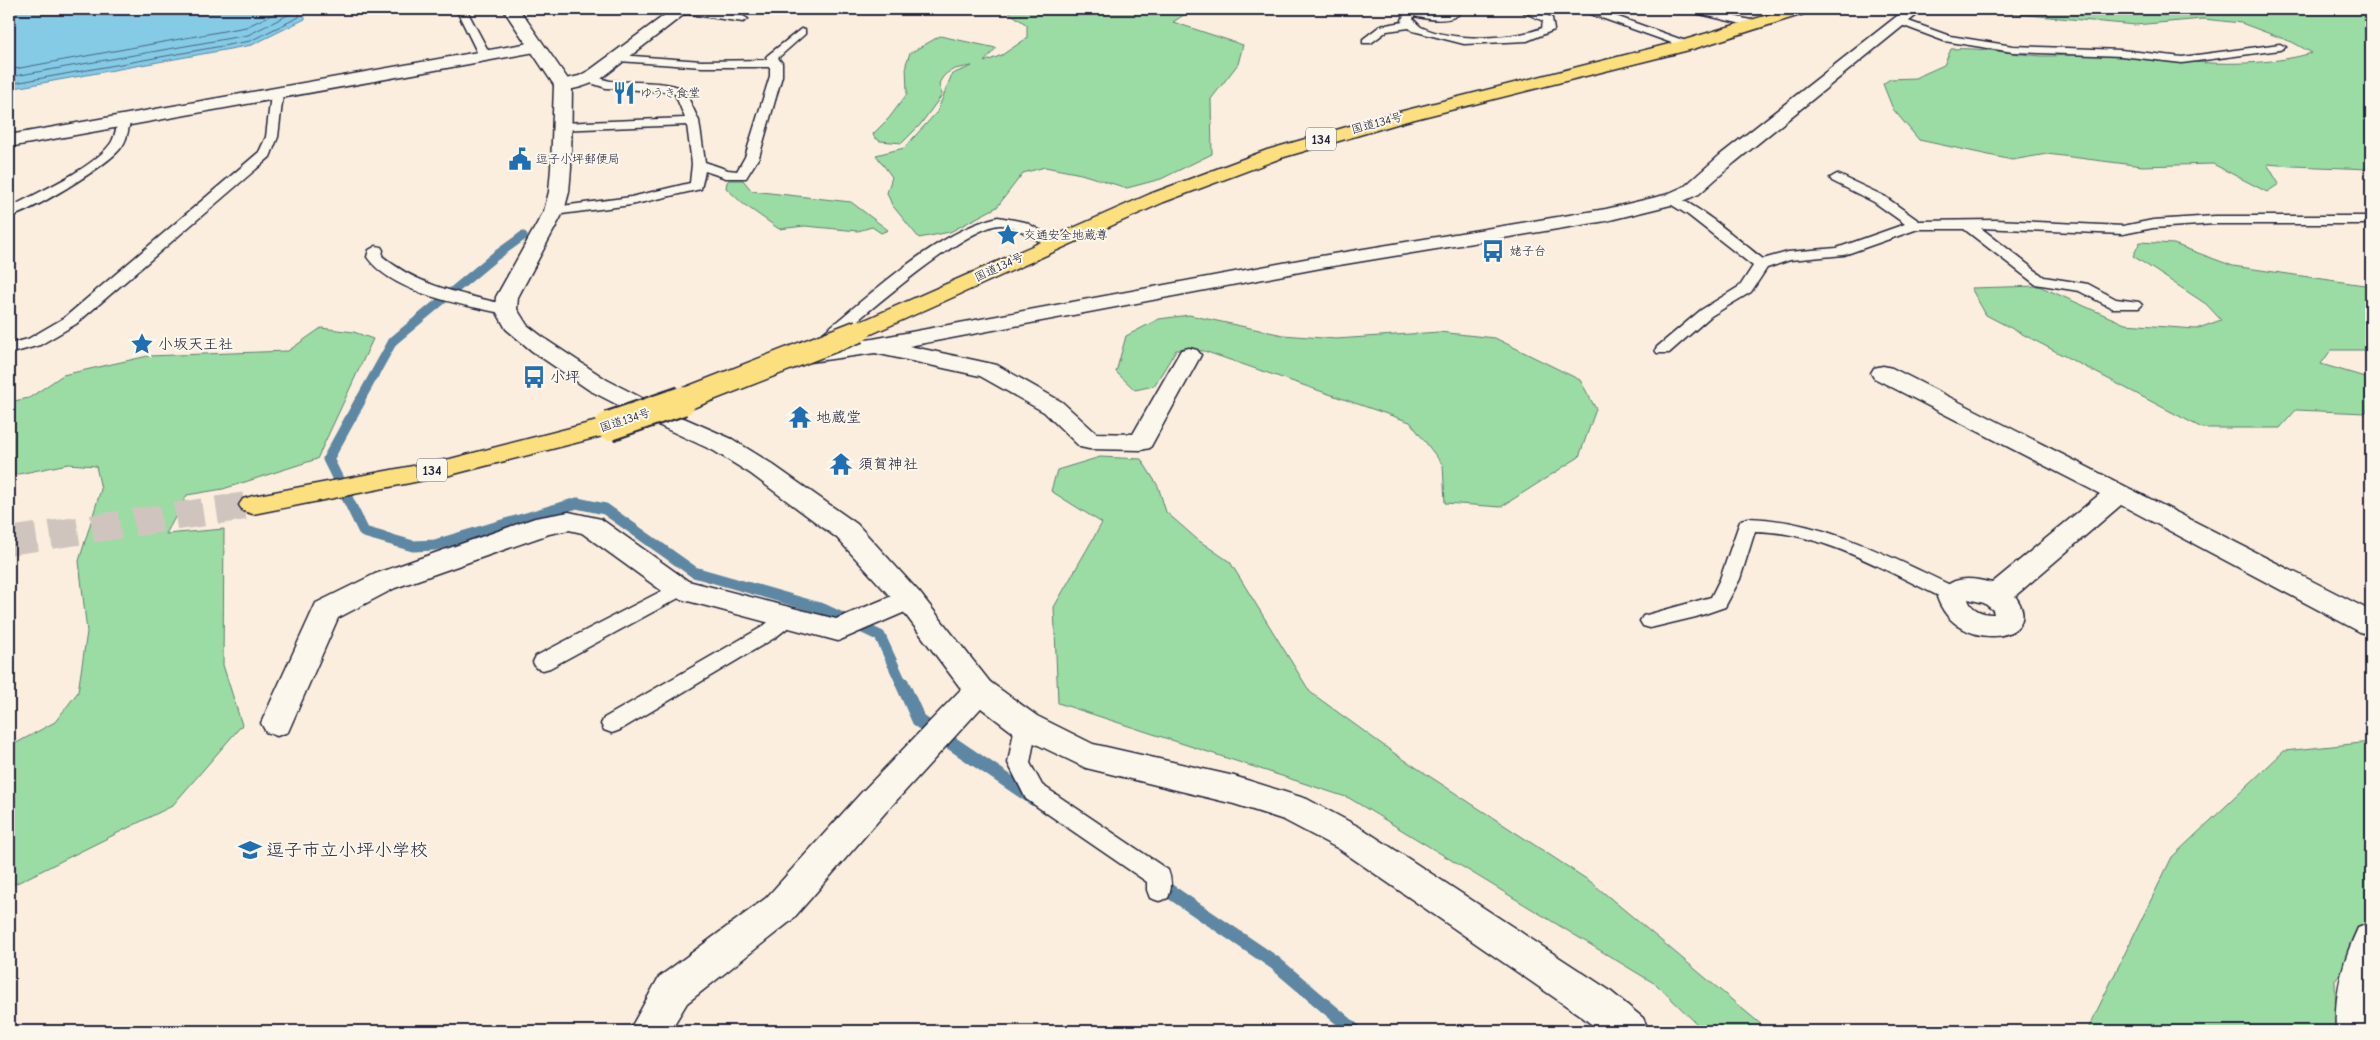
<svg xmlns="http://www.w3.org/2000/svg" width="2380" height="1040" font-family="'Comic Neue','Klee One',sans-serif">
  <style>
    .green { fill: #9bdba4; stroke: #5e7e70 }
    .water { fill: #85cbe6; stroke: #5d87a2 }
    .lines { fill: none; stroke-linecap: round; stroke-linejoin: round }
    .shore { stroke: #4a667f; stroke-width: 1 }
    .stream-far2 { stroke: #5d87a2; stroke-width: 9 }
    .stream-far1 { stroke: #5d87a2; stroke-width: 11 }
    .stream { stroke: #5d87a2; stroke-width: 14 }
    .trunk-tunnel { stroke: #d0c5be; stroke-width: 28; stroke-dasharray: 28 14; stroke-linecap: butt }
    .service-casing { stroke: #22223b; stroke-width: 3 }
    .minor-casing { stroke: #22223b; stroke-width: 3 }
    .tertiary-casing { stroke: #22223b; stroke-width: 3 }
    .trunk-casing { stroke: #22223b; stroke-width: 3 }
    .service { fill: #fbf7ec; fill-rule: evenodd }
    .minor { fill: #fbf7ec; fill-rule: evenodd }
    .tertiary { fill: #fbf7ec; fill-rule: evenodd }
    .trunk { fill: #fce080; fill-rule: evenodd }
    .trunk-bridge-far1-casing { stroke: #22223b; stroke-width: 25; stroke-linecap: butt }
    .trunk-bridge-casing { stroke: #22223b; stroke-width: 32; stroke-linecap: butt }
    .trunk-bridge-far1 { stroke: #fce080; stroke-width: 22 }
    .trunk-bridge { stroke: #fce080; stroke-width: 28 }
    .labels { text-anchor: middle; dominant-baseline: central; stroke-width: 4; stroke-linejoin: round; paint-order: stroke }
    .far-poi-label { font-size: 12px; fill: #22223b; stroke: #fbf7ec; text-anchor: start }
    .far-street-label { font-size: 12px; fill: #22223b; stroke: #fbf7ec }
    .shield { fill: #fbf7ec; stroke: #636270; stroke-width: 1 }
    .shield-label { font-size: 14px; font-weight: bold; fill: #22223b }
    .poi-label { font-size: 15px; fill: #22223b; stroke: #fbf7ec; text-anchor: start }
    .near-poi-label { font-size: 18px; fill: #22223b; stroke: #fbf7ec; text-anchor: start }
  </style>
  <rect width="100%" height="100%" fill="#fbeedf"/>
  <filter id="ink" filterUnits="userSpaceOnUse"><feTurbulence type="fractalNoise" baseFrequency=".02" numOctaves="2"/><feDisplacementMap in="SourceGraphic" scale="10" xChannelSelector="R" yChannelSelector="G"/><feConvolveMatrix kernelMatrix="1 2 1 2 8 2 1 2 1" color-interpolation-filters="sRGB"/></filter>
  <g filter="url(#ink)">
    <g class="green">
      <path d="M 1004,9 L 1193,9 L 1173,22 L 1243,45 L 1238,64 L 1211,99 L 1212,154 L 1161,179 L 1127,188 L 1081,174 L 1045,167 L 1023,173 L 997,207 L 950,232 L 919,238 L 892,205 L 887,193 L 892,177 L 876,155 L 904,148 L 937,112 L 952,74 L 972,66 C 958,68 945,69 939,84 L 942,95 L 920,125 L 902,143 L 880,141 L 874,137 L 873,134 L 889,118 L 907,94 L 906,64 L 910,53 L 940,36 L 996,48 L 984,62 L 1002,55 L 1027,38 L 1027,25 Z"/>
      <path d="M 1998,9 L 2371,9 L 2371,169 L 2292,166 L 2267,164 L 2279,184 L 2267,192 L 2213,164 L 2142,166 L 2047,154 L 2012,160 L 1919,140 L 1893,109 L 1883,84 L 1890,79 L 1915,78 L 1944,65 L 1951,49 C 1982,47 2011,54 2042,56 C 2057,57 2073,53 2088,54 C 2163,57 2238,74 2312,53 L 2292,42 L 2241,23 L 2203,19 L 2135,25 L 2006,13 Z"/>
      <path d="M 729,180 L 743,180 L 752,191 L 851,202 L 888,230 L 881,233 L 872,227 L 858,231 L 805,226 L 779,229 L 742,203 L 726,188 L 727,182 Z"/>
      <path d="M 2140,242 L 2174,244 L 2233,266 L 2371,286 L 2371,350 L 2331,350 L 2321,364 L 2365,377 C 2373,389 2374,402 2365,413 L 2296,410 L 2280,428 L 2202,428 L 1986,315 L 1971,288 L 2039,286 L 2125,324 L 2196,329 L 2221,320 L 2206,304 L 2133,256 Z"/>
      <path d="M 1189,315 L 1283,335 L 1336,339 L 1439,332 L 1495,338 L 1580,380 L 1596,409 L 1579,457 L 1501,507 L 1445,503 L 1443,465 L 1410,422 L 1204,351 L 1176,350 L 1154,386 L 1135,390 L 1116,372 L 1126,336 L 1159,319 Z"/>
      <path d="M 321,328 L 354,332 L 373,339 L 317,459 L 223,489 L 187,495 L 166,534 L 224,529 L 223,665 L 242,725 L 172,806 L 9,887 L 9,747 L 55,722 L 78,692 L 87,632 L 79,561 L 101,489 L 96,466 L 68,464 L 9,476 L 9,402 L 29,398 L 63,375 L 148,356 L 288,351 Z"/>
      <path d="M 1100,457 L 1141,459 L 1158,486 L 1166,512 L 1198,540 L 1230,562 L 1310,692 L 1394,753 L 1591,882 L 1769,1031 L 1704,1031 L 1657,985 L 1349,798 L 1058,703 L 1054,607 L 1102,523 L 1051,491 L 1057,470 Z"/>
      <path d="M 2371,742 L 2371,933 L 2335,980 L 2336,1031 L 2087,1031 L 2172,857 L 2284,751 Z"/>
    </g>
    <path class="water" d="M 9,9 L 304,9 L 305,19 L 252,45 L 9,89 Z"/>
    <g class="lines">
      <g class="shore">
        <path d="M 9,70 L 246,27 L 284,9"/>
        <path d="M 9,77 L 248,35 L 292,13 L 293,9"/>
        <path d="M 9,84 L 250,41 L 299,17 L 300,9"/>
      </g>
      <path class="stream-far2" d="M 359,402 L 393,341 L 494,257 L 523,236"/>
      <path class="stream-far1" d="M 360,401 L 328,459 L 364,532 L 413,546 L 435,545 L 577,503 L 605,509 L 694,572 L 823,609 L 880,636 L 902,684"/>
      <g class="stream">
        <path d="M 902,683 L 919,721 L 1034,799"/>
        <path d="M 1159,884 L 1275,963 L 1355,1031"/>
      </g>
      <path class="trunk-tunnel" d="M 9,541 L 253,505"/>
      <defs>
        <g id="service">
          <path d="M 456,9 L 466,9 L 491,56 L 489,58 L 485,59 L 479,56 Z"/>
          <path d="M 676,9 L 695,9 L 743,16 L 748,19 L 743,22 L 681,13 L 677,12 Z"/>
          <path d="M 1398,9 L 1441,13 L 1453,9 L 1464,9 C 1454,24 1430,20 1414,16 L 1413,19 C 1416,22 1418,25 1421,27 C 1452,42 1512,40 1542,28 L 1543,21 L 1517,9 L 1536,9 L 1552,18 L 1554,30 L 1527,41 L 1464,44 L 1413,31 L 1409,28 L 1387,31 L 1371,43 L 1363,43 L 1363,39 L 1380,26 L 1403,22 L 1402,20 L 1405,13 Z"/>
          <path d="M 1581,9 L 1596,9 L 1691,43 L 1693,45 L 1687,48 L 1683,47 L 1582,11 Z"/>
          <path d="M 1686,9 L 1704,9 L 1763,23 L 1765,25 L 1759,28 L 1687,11 Z"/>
          <path d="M 1900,18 L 1950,36 L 2013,46 L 2121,50 L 2182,57 L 2280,44 L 2286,47 L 2280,50 L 2182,63 L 2121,56 L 2013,52 L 1944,41 L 1896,23 L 1895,21 Z"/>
          <path d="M 801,29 L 805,30 L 805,34 L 778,58 L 782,63 L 782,76 L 759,157 L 746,178 L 726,178 L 705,171 L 701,189 L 631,205 L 554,215 L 549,214 L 547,211 L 549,208 L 554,207 L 631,197 L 690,183 L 692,164 L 687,125 L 557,130 L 555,127 L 557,124 L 561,123 L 685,118 L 675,94 L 671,92 L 606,88 L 585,81 L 583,78 L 585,75 C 594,73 602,80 611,81 C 634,83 663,80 684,89 L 699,121 L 705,162 L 728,170 L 737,171 L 745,157 L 770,76 L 770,67 L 702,67 L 619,61 L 613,58 L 619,55 L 702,61 L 768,60 L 766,57 L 768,55 Z"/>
          <path d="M 277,90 L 283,94 L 278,137 L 270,157 L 76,324 L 40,345 L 9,354 L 9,344 L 28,339 L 64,318 L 259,152 L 266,137 L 271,94 Z"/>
          <path d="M 124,117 L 130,121 C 128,131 127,141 120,149 C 105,167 31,212 9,217 L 9,208 C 36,193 93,169 111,143 C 115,137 116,128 118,121 Z"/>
          <path d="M 1837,174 L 1884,196 L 1919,221 L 1995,220 L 2123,226 L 2153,220 L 2215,216 L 2371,216 L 2371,224 L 2215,224 L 2153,228 L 2123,234 L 1981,228 L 2044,277 L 2088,284 L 2116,299 L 2139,302 L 2142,305 L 2139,308 L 2112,308 L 2079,291 L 2035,284 L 1964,229 L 1918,229 L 1844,255 L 1790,260 L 1767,268 L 1751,292 L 1711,316 L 1669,353 L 1657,353 L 1655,350 L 1657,347 L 1701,310 L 1740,286 L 1753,266 L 1688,215 L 1667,202 L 1665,199 L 1667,196 C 1684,192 1747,247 1763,259 L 1788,252 L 1837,248 L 1905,224 L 1874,202 L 1832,181 L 1830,178 Z"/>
          <path d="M 998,217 L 1025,222 L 1061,242 L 1059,245 C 1040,250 1021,223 999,225 C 960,230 863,317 829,344 L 817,344 L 815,341 L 817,338 C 868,297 935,232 998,217 Z"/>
          <path d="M 376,246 L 381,247 L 383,250 L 382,256 C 420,288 465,294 511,306 L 514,309 L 506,314 C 464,305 393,294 367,257 L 369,250 Z"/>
          <path d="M 1748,518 C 1824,520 1894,559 1961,590 L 1964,595 L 1961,600 L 1954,602 L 1947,600 C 1888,572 1823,532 1755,531 L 1740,579 L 1725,607 L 1696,617 L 1650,628 L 1643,626 L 1640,621 L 1643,616 L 1711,597 L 1720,579 L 1739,524 L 1741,520 Z"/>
          <path d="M 679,582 L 686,584 L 689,589 L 686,594 L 550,668 L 543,670 L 536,668 L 533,662 L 536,656 Z"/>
          <path d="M 788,610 L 795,612 L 798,617 L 795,622 L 776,637 L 620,730 L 612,733 L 604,730 L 601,724 L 604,718 L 762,627 L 781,612 Z"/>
          <path d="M 1026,716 L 1034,719 L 1037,725 L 1030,763 L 1042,785 L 1168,870 C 1172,880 1172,888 1168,898 L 1159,901 L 1150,898 L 1147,890 L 1147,882 L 1026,799 L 1008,763 L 1015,725 L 1018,719 Z"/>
        </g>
        <g id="minor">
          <path d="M 673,9 L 691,9 L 602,78 C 590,85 571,92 557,89 L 554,85 L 557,81 L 579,76 L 590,70 Z"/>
          <path d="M 1906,9 L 1924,9 L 1734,163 L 1699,194 L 1679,203 L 1606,221 L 1321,268 L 909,346 L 997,365 L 1062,402 L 1096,433 L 1133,434 L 1181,350 L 1189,348 L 1197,350 L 1201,355 L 1150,448 L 1141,450 L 1089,449 L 1080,447 L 1044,412 L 980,376 L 875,353 L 803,363 L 795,361 L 791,356 L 795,351 L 803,349 L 873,339 L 1321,256 L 1606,209 L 1665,195 L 1685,186 L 1720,155 Z"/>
          <path d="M 535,42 L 541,43 L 543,47 L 541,51 L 9,147 L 9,135 Z"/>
          <path d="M 1883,366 L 1892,368 L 2371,611 L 2371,635 L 2360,632 L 2121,505 L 2015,596 C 2049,642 1957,656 1937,597 C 1950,575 1970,577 1992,583 L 2100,494 L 1874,378 L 1871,373 L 1874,368 ZM 1968,599 L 1984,603 L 1993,610 L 1994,614 C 1983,615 1970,609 1968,599 Z"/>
          <path d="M 569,512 L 601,519 L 688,581 L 836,619 L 909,589 L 919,592 L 924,599 L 919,606 L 838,641 L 669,596 L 582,533 L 569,530 L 549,534 L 395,588 L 338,618 L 288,732 L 277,736 L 266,732 L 261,723 L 316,603 L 375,574 L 535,518 Z"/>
          <path d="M 979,678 L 990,682 L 995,690 L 990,698 L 885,813 L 792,920 L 687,1003 L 670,1031 L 629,1031 L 659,977 L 766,898 L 861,793 L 968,682 Z"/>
          <path d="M 2371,923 L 2371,1031 L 2336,1031 C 2334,994 2342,962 2358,928 Z"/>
        </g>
        <path id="tertiary" d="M 503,9 L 519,9 L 572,85 L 571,168 L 569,192 L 564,211 L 518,297 L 517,309 L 527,325 L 548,341 L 607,380 L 663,409 L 732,439 L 769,462 L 857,524 L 919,592 L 990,682 L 1037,716 L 1093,744 L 1234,776 L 1307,799 L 1363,829 L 1609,990 L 1643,1018 L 1649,1031 L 1600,1031 L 1581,1016 L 1339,849 L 1284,820 L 1234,804 L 1086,768 L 1015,734 L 968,698 L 899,606 L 837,538 L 751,474 L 714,451 L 645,419 L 589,390 L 532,351 L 506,329 L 495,309 L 496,297 L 544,211 L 549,192 L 551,168 L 554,85 Z"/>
        <g id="trunk">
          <path d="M 1788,9 L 1812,9 L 1810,12 L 1693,49 L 1407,121 L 1281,158 L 1164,202 L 867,336 L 859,338 L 851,336 L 847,331 L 851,326 L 1150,194 L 1267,150 L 1395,113 L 1681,41 Z"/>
          <path d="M 609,418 L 618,420 L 622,426 L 618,432 L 450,475 L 253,514 L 243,511 L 239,505 L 243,499 L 253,496 L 450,459 Z"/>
        </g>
      </defs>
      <use href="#service" class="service-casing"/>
      <use href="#minor" class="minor-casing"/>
      <use href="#tertiary" class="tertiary-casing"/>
      <use href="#trunk" class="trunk-casing"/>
      <use href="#service" class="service"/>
      <use href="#minor" class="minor"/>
      <use href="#tertiary" class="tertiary"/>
      <use href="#trunk" class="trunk"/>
      <defs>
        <path id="trunk-bridge-far1" d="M 678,402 L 859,331"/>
        <path id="trunk-bridge" d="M 609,426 L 682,401"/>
      </defs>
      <use href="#trunk-bridge-far1" class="trunk-bridge-far1-casing"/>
      <use href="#trunk-bridge" class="trunk-bridge-casing"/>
      <use href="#trunk-bridge-far1" class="trunk-bridge-far1"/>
      <use href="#trunk-bridge" class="trunk-bridge"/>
    </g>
  </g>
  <defs>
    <symbol id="restaurant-bare" viewBox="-9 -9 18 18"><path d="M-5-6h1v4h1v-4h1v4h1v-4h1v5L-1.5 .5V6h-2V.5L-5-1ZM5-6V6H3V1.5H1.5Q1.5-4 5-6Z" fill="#1f6fb2" stroke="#fbf7ec" stroke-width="2.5" paint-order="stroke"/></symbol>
    <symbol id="civic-bare" viewBox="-9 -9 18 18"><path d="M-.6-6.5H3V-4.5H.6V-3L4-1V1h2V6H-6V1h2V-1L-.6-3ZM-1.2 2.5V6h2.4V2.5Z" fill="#1f6fb2" stroke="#fbf7ec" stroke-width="2.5" paint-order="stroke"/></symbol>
    <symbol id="sight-bare" viewBox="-9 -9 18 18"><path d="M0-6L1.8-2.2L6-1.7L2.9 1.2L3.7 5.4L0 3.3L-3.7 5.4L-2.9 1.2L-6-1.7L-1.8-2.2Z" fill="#1f6fb2" stroke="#fbf7ec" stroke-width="2.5" paint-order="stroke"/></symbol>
    <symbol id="bus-bare" viewBox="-9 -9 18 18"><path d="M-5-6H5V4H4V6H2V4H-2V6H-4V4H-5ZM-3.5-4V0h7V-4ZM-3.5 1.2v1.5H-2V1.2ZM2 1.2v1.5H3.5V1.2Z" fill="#1f6fb2" stroke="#fbf7ec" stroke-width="2.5" paint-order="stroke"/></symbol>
    <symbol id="temple-bare" viewBox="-9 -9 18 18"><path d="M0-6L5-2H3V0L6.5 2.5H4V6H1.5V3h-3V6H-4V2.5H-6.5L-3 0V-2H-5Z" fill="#1f6fb2" stroke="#fbf7ec" stroke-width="2.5" paint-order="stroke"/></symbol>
    <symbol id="school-bare" viewBox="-9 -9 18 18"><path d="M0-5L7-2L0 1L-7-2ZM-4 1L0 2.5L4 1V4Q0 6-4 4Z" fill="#1f6fb2" stroke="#fbf7ec" stroke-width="2.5" paint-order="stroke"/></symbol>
  </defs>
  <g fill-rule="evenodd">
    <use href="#restaurant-bare" x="608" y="77" width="32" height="32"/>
    <use href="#civic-bare" x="504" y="143" width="32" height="32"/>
    <use href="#sight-bare" x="992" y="219" width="32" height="32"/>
    <use href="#bus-bare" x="1477" y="235" width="32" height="32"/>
    <use href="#sight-bare" x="126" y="328" width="32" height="32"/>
    <use href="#bus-bare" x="518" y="361" width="32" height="32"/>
    <use href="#temple-bare" x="784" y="401" width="32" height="32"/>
    <use href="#temple-bare" x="825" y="448" width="32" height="32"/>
    <use href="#school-bare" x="234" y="834" width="32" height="32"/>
  </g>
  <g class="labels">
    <g class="far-poi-label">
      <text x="640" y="93">ゆうき食堂</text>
      <text x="536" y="159">逗子小坪郵便局</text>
      <text x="1024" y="235">交通安全地蔵尊</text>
      <text x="1510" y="251">姥子台</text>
    </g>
    <g class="far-street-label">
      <text transform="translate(1377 123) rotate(-15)">国道134号</text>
      <text transform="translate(999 267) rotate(-25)">国道134号</text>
      <text transform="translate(625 420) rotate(-18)">国道134号</text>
    </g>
    <g class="shield">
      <rect x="1306" y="127.5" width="30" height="23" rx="4"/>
      <rect x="417" y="458.5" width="30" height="23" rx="4"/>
    </g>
    <g class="shield-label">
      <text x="1321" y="139">134</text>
      <text x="432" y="470">134</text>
    </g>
    <g class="poi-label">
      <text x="158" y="344">小坂天王社</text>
      <text x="550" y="377">小坪</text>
      <text x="816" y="417">地蔵堂</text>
      <text x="858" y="464">須賀神社</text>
    </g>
    <g class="near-poi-label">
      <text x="266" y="850">逗子市立小坪小学校</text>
    </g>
  </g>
  <rect width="2380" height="1040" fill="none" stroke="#fbf7ec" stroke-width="30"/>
  <rect x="15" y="15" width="2350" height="1010" fill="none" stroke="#22223b" stroke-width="2" filter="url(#ink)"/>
</svg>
